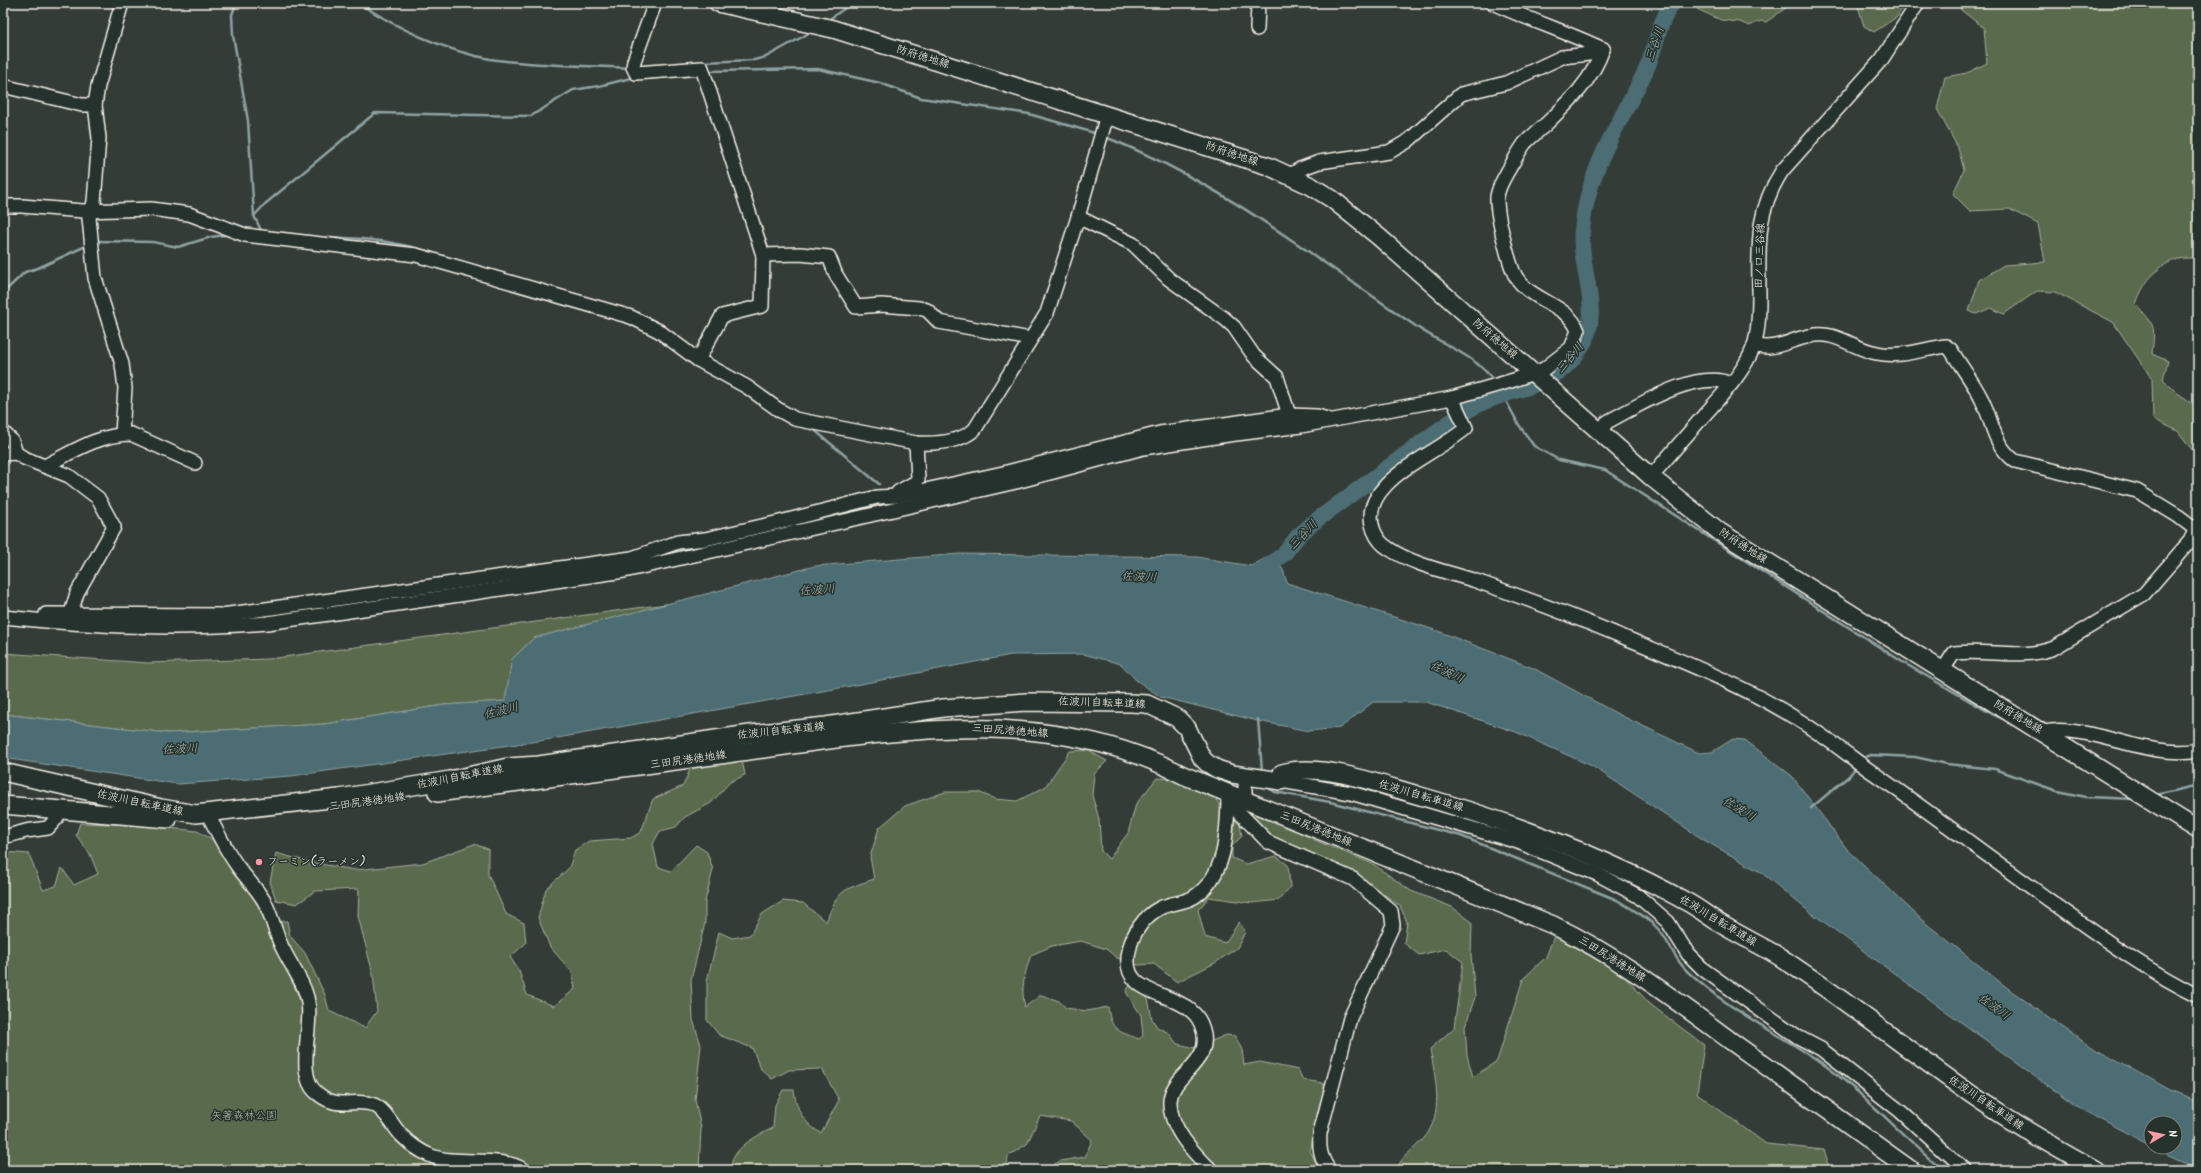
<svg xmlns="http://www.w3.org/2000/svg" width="2201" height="1173" font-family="Kalam,'Klee One',sans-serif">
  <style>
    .green { fill: #5a6b4e; stroke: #a7ae9b }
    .water { fill: #4c6d73; stroke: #8fa2a2 }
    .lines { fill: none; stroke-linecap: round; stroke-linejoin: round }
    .stream { stroke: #8fa2a2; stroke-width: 2.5 }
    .river { stroke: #4c6d73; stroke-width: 16 }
    .minor-casing { stroke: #f4f1e8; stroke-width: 16 }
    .major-casing { stroke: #f4f1e8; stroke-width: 20 }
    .minor { stroke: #26332d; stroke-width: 13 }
    .major { stroke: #26332d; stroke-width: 17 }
    .poi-dot { fill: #ff9aa2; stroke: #26332d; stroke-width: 1.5 }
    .labels { text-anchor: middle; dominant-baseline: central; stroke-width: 3; stroke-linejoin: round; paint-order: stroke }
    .street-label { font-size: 11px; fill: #f4f1e8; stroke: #26332d }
    .poi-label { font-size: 11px; fill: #f4f1e8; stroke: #26332d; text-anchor: start }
    .park-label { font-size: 11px; fill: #b6bbaa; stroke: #26332d }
    .water-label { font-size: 12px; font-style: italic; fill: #b1bcb9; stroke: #26332d }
  </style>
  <rect width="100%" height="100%" fill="#343c38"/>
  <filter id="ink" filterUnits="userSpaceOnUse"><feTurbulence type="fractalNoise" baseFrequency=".025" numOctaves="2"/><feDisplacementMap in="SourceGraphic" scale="8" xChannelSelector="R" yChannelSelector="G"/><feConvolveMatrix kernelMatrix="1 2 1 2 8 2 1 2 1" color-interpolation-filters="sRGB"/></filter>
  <g filter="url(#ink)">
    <g class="green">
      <path d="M 1695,3 L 1793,3 L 1766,22 L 1761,21 L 1749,26 L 1740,22 L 1721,20 L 1697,9 Z"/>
      <path d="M 1857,3 L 1903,3 L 1904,4 L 1897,17 L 1874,32 L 1864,26 Z"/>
      <path d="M 1960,3 L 2198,3 L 2198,251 L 2194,258 C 2187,258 2178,258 2172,261 C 2153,269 2142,286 2136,304 C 2156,327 2155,324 2152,354 L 2168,361 L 2163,379 L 2176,392 L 2198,407 L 2198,458 L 2178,431 L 2153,419 L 2152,379 L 2113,322 L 2055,292 L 2037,291 L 2004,314 L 1991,308 L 1976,314 L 1969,311 L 1979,280 L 2004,265 L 2045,262 L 2038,224 L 2009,209 L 1970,211 L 1953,194 L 1964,170 L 1958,148 L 1937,109 L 1945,77 L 1967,73 L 1987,63 L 1984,28 L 1961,10 Z"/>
      <path d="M 673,603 L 534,638 L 512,659 L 506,701 L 444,705 L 325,724 L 168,733 L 3,714 L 3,653 L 148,663 L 269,659 Z"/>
      <path d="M 1087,750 L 1107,761 L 1094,774 L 1092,795 L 1099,819 L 1101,851 L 1109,859 L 1128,833 L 1136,804 L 1157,778 L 1170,779 L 1216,799 L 1223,810 L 1240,824 L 1242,836 L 1232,846 L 1232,858 L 1246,864 L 1276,856 L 1288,865 L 1290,887 L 1279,900 L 1252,903 L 1209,897 L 1198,910 L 1205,937 L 1225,943 L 1239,922 L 1245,932 L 1237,948 L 1215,963 L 1177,982 L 1154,964 L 1138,965 L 1117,958 L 1106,949 L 1081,941 L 1052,946 L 1031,955 C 1025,973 1020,988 1025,1007 L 1041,995 L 1059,1001 L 1066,1008 L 1087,1011 L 1108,1007 C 1111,1031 1118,1031 1139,1039 L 1143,1036 L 1141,1015 L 1126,992 L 1131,983 L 1148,999 L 1152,1019 L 1157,1027 L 1169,1033 L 1177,1044 L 1196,1048 L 1226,1035 L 1235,1036 L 1242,1050 L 1244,1065 L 1260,1062 L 1298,1070 L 1303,1080 L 1323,1083 L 1325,1087 L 1310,1151 L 1320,1170 L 1045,1170 L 1060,1161 L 1085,1157 L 1092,1140 L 1071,1121 L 1040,1116 L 1027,1144 L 1008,1156 L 1007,1170 L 731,1170 C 730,1148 757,1136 773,1128 L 775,1105 L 783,1090 L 794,1090 C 796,1109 804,1124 821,1133 L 839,1100 L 822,1069 L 789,1070 L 772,1079 L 761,1069 L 752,1048 L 719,1035 L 707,1020 L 707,981 L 719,932 L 732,938 L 750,935 L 762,914 L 783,901 L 803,903 L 826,922 C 838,890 842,890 874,879 L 870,857 L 879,828 L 905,806 L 945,792 L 978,792 L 995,799 L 1017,801 L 1045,787 L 1070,751 Z"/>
      <path d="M 742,760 L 745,775 L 730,782 L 711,803 L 685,817 L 676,827 L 660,831 L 653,844 L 658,867 L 671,871 L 696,845 L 707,852 L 713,870 L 705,901 L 705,923 L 691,980 L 693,1020 L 701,1045 L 695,1100 L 701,1128 L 699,1170 L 3,1170 L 4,852 L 29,854 L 43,890 L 56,886 L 62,868 L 74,885 L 98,874 L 90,854 L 76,835 L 80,823 L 141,825 L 197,831 L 212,839 L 235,875 L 256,897 L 267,922 L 287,921 L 290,936 L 305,953 L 325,995 L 329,1011 L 365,1028 L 377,1011 L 373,974 L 358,916 L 359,889 L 315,891 L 297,904 L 276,900 L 270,882 L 276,853 L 309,862 L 355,870 L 423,863 L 474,844 L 488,849 L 488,874 L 506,914 L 524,923 L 526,943 L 510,957 L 519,971 L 527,995 L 554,1006 L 575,989 L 572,972 L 550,947 L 538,918 L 546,889 L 569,868 L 575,850 L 589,841 L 631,838 L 641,832 L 653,799 L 683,786 L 691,767 Z"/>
      <path d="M 1250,808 L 1317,841 L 1373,864 L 1411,891 L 1452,907 L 1472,922 L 1471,955 L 1475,997 L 1465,1027 L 1467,1055 L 1473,1077 L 1497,1061 L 1523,979 L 1546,957 L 1554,936 L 1621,973 L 1650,1004 L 1704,1045 L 1697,1093 L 1766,1144 L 1824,1150 L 1831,1170 L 1396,1170 C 1402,1154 1419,1147 1428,1133 C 1443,1108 1435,1076 1430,1049 L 1454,1028 L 1463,962 L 1446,949 L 1419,955 L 1404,943 L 1407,922 L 1400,906 L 1355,873 L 1281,844 L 1243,814 Z"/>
    </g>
    <path class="water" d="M 960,554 L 1197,557 L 1251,566 L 1273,554 L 1283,570 L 1287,583 L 1435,630 L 1533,668 L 1616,713 L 1699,753 L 1712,752 L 1733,739 L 1745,740 L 1792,776 L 1847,849 L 1923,921 L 2010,990 L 2091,1047 L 2172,1091 L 2198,1101 L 2198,1168 L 2152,1147 L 2175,1147 L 2175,1123 L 2151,1123 L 2151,1146 L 2076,1106 L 1806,909 L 1762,873 L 1704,840 L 1592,766 L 1516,732 L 1426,702 L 1373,702 L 1340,728 L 1309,731 L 1258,721 L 1161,697 L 1136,680 L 1121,664 L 1083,654 L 1011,655 L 845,687 L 552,739 L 291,776 L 178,784 L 3,758 L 3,714 L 168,733 L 325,724 L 444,705 L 505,701 L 512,659 L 534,638 L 815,566 Z"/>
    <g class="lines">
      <g class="stream">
        <path d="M 236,3 L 232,15 L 233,35 L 248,121 L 254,216 L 262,232"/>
        <path d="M 359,3 C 396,28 446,51 490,59 C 535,66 583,65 629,68"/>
        <path d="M 831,18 L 852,3"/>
        <path d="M 702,62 L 754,60 L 766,57 L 813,31"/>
        <path d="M 708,71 L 818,69 L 880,83 L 921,98 L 1029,114 L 1098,134"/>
        <path d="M 1105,137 C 1219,181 1317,259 1417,327 C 1443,345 1475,355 1494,381"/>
        <path d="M 254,216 L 265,204 L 375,113 L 531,116 L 573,90 L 599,86 L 635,77"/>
        <path d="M 325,238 C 361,237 398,242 433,253"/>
        <path d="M 96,241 L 153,242 L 178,247 L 211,237 L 225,235"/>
        <path d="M 3,293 L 25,272 L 38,268 L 88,245"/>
        <path d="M 1499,388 L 1519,425 L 1534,446 L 1559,460 L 1605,470 L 1904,663 L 1992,714 L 2006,720"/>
        <path d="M 772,397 L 786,407"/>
        <path d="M 812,428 L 879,484"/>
        <path d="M 1258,719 L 1262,771"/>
        <path d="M 2079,738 L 2140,753"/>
        <path d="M 1861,759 L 1871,755 L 1915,757 L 1947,764 L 1995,769 L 2057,791 L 2086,797 L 2135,799"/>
        <path d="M 1267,787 L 1275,792 L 1330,802 L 1461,836 L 1617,900 C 1631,909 1648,917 1659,930 C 1670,943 1674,959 1688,972 C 1725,1007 1773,1031 1816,1059 C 1863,1091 1900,1135 1944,1170"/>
        <path d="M 2156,795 L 2198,785"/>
        <path d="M 1811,808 L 1849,776 L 1856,767"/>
      </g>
      <path class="river" d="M 1259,572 L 1284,554 L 1298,536 L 1314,522 C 1345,499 1375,477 1406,454 C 1428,438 1450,420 1474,407 C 1512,386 1552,391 1579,351 C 1606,313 1578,271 1582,230 C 1588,166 1620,124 1646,70 C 1656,48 1658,22 1673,3"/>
      <defs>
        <g id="minor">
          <path d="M 655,3 L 634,61 L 633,67 L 636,73 L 702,68 L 763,255 L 800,254 L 829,257 L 836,275 L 856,307 L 881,305 L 919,308 L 927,310 L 939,322 L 1030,339"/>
          <path d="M 1493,3 C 1529,20 1567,32 1603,49"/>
          <path d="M 1257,29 L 1258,3"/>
          <path d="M 3,86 L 82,105 L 95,105"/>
          <path d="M 1290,175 L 1300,169 L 1319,162 L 1389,152 L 1408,141 L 1461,94 L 1506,83 L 1562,57 L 1589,54 L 1603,49"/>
          <path d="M 3,206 L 22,206 L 83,211 L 151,209 L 189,214 L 245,235 L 416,255 L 631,317 L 659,331 L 698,360 L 747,387 L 779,410 L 795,419 L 916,443 C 936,444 960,443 975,429 L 1047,313 L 1078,217 L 1107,115"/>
          <path d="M 1078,217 L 1133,244 L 1169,279 L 1225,319 L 1234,327 L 1254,356 L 1277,377 L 1289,415"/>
          <path d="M 1754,345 C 1774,352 1791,339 1810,336 C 1837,330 1852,349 1877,353 C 1900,358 1923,349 1946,346 L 1951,350 C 1961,367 1974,383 1982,400 C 1994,424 1992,443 2015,461 L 2137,491 L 2178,516 L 2198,531"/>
          <path d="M 698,360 L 722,316 L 762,306 L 763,255"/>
          <path d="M 1452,398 L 1466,428 C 1439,453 1354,483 1374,531 C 1377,538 1381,544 1388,548 C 1413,565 1448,572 1476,581 C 1525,598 1573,616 1621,636 C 1679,660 1738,683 1792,716 C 1819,732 1844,752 1869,770 C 1930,812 1989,857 2049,900 C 2097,934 2145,970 2198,996"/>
          <path d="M 3,432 L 12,441 L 16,453 L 24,458 L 69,476 L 98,498 L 114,527 L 77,593 L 71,613"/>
          <path d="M 1600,432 L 1607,422 C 1638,406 1697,368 1731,384"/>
          <path d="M 122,434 L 125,388 L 122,364 L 95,278 L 89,218 L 94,202 L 99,138 L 95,105 L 98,86 L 122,3"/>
          <path d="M 3,454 L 16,453"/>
          <path d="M 45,466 C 72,452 100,434 131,434 L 195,463"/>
          <path d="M 1651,477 C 1669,455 1688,434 1706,413 C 1725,392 1744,372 1754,346 C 1759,330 1759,310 1759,294 C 1759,246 1755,213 1782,171 L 1882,59 L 1918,3"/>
          <path d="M 898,492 L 916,482 L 918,479 L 916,443"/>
          <path d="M 46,614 L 222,615 L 632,558 L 678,542 L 705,539 L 784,521 L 877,497 L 898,496 L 1003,473 L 1160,433 L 1289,415 L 1317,416 L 1327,419"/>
          <path d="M 3,617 C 94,626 176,631 267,623 L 624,571 L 1016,482 L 1143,448 L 1228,435 L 1301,426 L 1452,398 L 1514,380 L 1544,369 L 1571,348 L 1578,331 C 1568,302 1525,301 1513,271 C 1507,255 1496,213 1497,197 C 1498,187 1504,178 1509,169 C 1514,161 1519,151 1525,143 C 1531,137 1538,131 1545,125 C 1569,102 1592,81 1603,49"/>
          <path d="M 1942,671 L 1954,653 C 1987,649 2023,660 2054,648 L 2144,594 L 2190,541 L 2196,529"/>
          <path d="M 2044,732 C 2092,723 2147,760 2198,750"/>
          <path d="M 1245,776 L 1245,800"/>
          <path d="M 1281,781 L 1351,793 L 1518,842 L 1597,874 L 1638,896 L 1668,922 L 1688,954 L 1704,970 L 1798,1037 L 1821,1049 L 1900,1111 L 1965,1170"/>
          <path d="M 1227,793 L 1228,801 L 1268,842 L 1353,879 L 1391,911 L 1393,925 L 1350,1018 L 1320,1133 C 1319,1148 1320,1157 1329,1170"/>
          <path d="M 211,820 C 219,836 228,853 238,867 C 246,878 257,889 264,901 C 273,917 275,935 284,951 C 292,967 305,984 308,1002 C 313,1027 295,1076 317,1093 C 340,1112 353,1097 374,1105 C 386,1110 393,1127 402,1136 C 409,1143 420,1151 429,1155 C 457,1167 499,1154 524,1170"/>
          <path d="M 3,837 L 26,831 L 48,828 L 56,819 L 60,810"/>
          <path d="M 1211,1170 C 1194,1153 1169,1128 1170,1101 C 1172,1072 1217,1063 1201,1024 C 1186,988 1118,1001 1129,951 C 1132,934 1144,916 1160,908 C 1170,903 1184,903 1194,897 C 1226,876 1227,834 1228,801"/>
        </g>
        <g id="major">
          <path d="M 718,3 L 833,29 L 1268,166 L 1311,186 L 1332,199 L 1379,237 L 1651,477 L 1720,532 L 2198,830"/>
          <path d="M 3,772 L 161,808 L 196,814 L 339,798 L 450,780 L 508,767 L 539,765 L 750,734 L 826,726 L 943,708 L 1026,702 L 1131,703 L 1147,704 L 1177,718 L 1187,728 L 1202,758 L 1207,763 L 1217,769 L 1232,774 L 1281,781 L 1282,773 C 1321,762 1379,784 1417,795 C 1511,822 1602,855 1687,902 C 1700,909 1712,919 1726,927 C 1746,939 1767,948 1786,961 C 1853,1005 1915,1056 1981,1101 C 2018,1126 2056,1148 2096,1170"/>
          <path d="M 437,793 C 534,780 631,767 727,754 C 879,734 1040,700 1183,775 L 1553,925 C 1617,956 1674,999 1731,1041 C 1791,1084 1851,1127 1911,1170"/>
          <path d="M 3,805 L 168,819"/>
        </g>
      </defs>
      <use href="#minor" class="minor-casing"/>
      <use href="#major" class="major-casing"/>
      <use href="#minor" class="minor"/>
      <use href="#major" class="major"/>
    </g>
  </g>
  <circle class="poi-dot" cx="259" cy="862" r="4"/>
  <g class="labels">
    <g class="street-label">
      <text transform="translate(923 57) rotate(17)">防府徳地線</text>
      <text transform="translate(1232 154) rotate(18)">防府徳地線</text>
      <text transform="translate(1760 256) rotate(-88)">田ノ口三谷線</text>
      <text transform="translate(1495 339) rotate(41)">防府徳地線</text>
      <text transform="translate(1743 546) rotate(33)">防府徳地線</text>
      <text transform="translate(1102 703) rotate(2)">佐波川自転車道線</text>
      <text transform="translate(2018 717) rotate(31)">防府徳地線</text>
      <text transform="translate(781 731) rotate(-6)">佐波川自転車道線</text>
      <text transform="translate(1010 731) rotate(4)">三田尻港徳地線</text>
      <text transform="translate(688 760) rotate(-8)">三田尻港徳地線</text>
      <text transform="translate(460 777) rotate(-11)">佐波川自転車道線</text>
      <text transform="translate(1421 796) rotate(16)">佐波川自転車道線</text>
      <text transform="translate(367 802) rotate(-8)">三田尻港徳地線</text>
      <text transform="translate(140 803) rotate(12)">佐波川自転車道線</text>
      <text transform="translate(1316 829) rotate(22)">三田尻港徳地線</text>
      <text transform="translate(1718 921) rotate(31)">佐波川自転車道線</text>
      <text transform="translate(1612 959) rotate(32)">三田尻港徳地線</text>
      <text transform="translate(1986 1103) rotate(34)">佐波川自転車道線</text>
    </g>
    <g class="poi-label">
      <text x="267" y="862">フーミン(ラーメン)</text>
    </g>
    <g class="park-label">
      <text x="244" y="1116">矢箸森林公園</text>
    </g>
    <g class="water-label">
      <text transform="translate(1655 44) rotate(-72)">三谷川</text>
      <text transform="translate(1570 358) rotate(-50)">三谷川</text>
      <text transform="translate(1303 535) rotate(-46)">三谷川</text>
      <text transform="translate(1139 577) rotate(2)">佐波川</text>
      <text transform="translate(817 590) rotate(-4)">佐波川</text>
      <text transform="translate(1447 672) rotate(25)">佐波川</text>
      <text transform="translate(501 711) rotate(-14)">佐波川</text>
      <text transform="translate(180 749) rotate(-2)">佐波川</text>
      <text transform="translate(1739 809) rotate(31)">佐波川</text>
      <text transform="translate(1994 1007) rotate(36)">佐波川</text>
    </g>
  </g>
  <rect width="2201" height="1173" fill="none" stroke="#26332d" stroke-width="16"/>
  <rect x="8" y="8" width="2185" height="1157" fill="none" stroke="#f4f1e8" stroke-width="1.5" filter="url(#ink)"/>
  <g transform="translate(2163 1135) rotate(81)"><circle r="19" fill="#26332d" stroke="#787f78"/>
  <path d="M0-3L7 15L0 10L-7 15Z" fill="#ff9aa2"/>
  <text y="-6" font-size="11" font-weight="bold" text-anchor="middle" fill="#f4f1e8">N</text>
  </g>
</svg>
